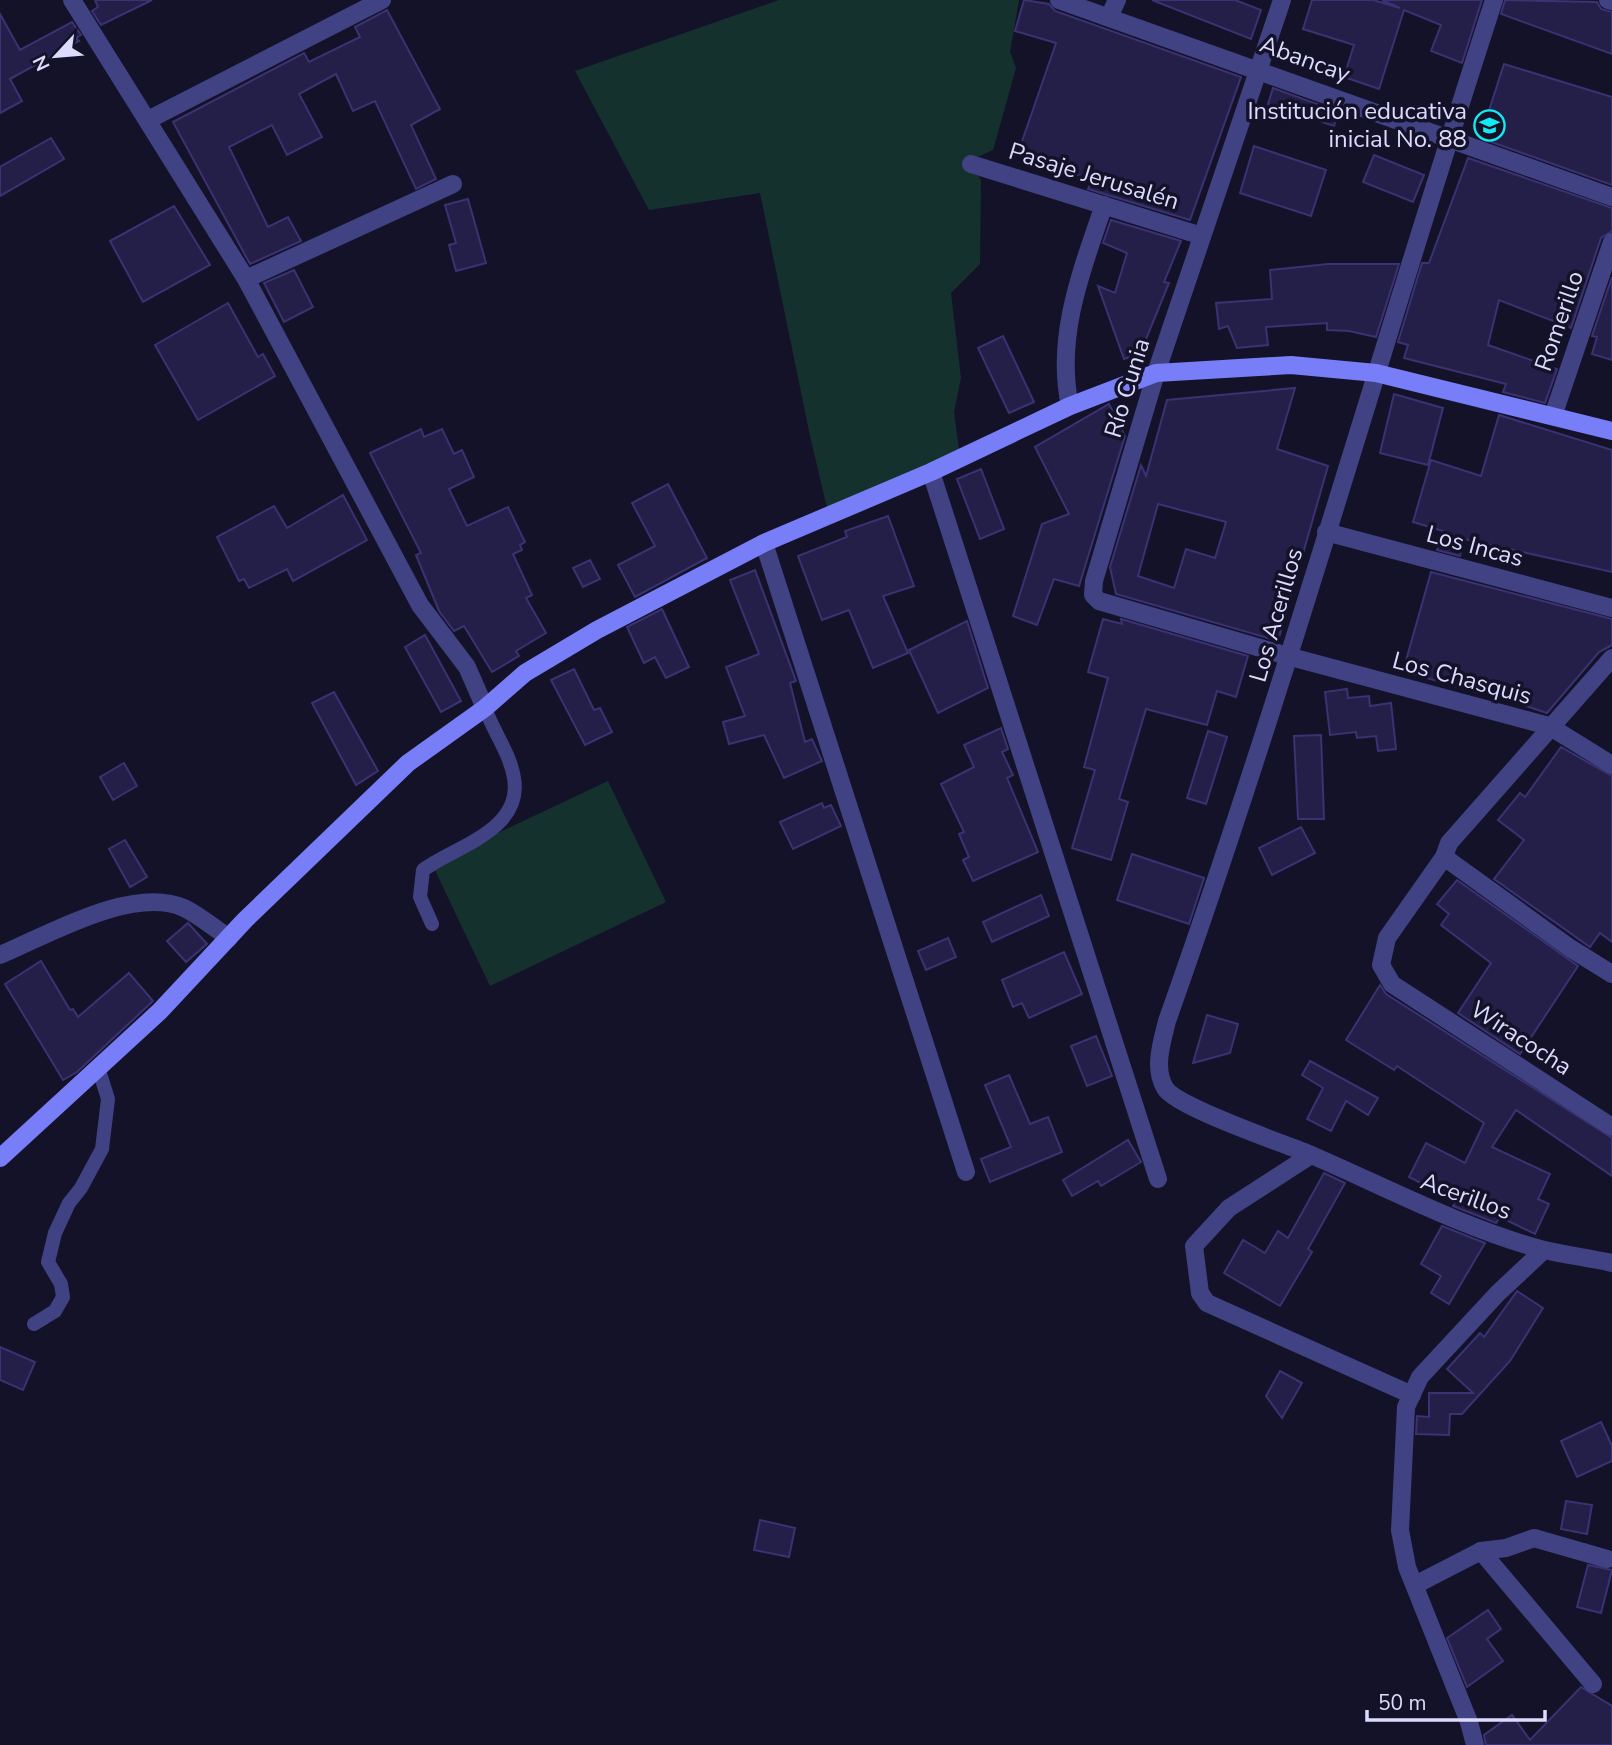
<svg xmlns="http://www.w3.org/2000/svg" width="1612" height="1745" font-family="'Nunito Sans',sans-serif">
  <style>
    .green { fill: #15312e }
    .building { fill: #241f48; stroke: #3a3272; stroke-width: 2; fill-rule: evenodd }
    .lines { fill: none; stroke-linecap: round; stroke-linejoin: round }
    .lane { stroke: #404284; stroke-width: 14 }
    .street { stroke: #404284; stroke-width: 18 }
    .secondary { stroke: #787ef7; stroke-width: 18 }
    .labels { text-anchor: middle; dominant-baseline: central; stroke-width: 7; stroke-linejoin: round; paint-order: stroke }
    .street-label { font-size: 24px; fill: #dcdbfd; stroke: #141228 }
    .poi-label { font-size: 24px; fill: #dcdbfd; stroke: #141228; text-anchor: end }
  </style>
  <rect width="100%" height="100%" fill="#141228"/>
  <g class="green">
    <path d="M 779,0 L 1019,0 L 1010,52 L 1016,68 L 993,150 L 966,162 L 971,173 L 979,176 L 981,181 L 980,264 L 951,293 L 961,378 L 954,412 L 960,457 L 829,516 L 810,436 L 760,193 L 649,210 L 575,71 Z"/>
    <path d="M 608,781 L 666,902 L 490,986 L 432,864 Z"/>
  </g>
  <g class="building">
    <path d="M 95,0 L 152,0 L 101,25 L 92,11 L 98,7 Z"/>
    <path d="M 1024,0 L 1049,4 L 1055,11 L 1241,77 L 1190,220 L 1088,189 L 1092,180 L 1054,167 L 1056,162 L 1019,150 L 1056,43 L 1015,31 Z"/>
    <path d="M 1152,0 L 1235,0 L 1261,10 L 1251,39 Z"/>
    <path d="M 1312,0 L 1373,0 L 1400,8 L 1382,0 L 1482,0 L 1462,63 L 1431,51 L 1441,25 L 1404,10 L 1379,89 L 1344,77 L 1354,45 L 1303,29 Z"/>
    <path d="M 1505,0 L 1597,2 L 1601,9 L 1612,12 L 1612,54 L 1501,14 Z"/>
    <path d="M 387,10 L 440,109 L 411,125 L 436,179 L 416,189 L 375,101 L 353,111 L 336,74 L 299,94 L 322,137 L 287,155 L 272,125 L 229,147 L 268,227 L 288,217 L 301,241 L 250,264 L 173,122 L 304,53 L 309,62 L 360,37 L 355,27 Z"/>
    <path d="M 0,14 L 20,50 L 72,22 L 81,35 L 76,38 L 79,41 L 10,79 L 22,101 L 0,113 Z"/>
    <path d="M 1504,64 L 1612,97 L 1612,185 L 1480,138 Z"/>
    <path d="M 1273,88 L 1339,112 L 1334,126 L 1268,104 Z"/>
    <path d="M 51,138 L 64,159 L 0,196 L 0,167 Z"/>
    <path d="M 1254,146 L 1326,170 L 1311,216 L 1240,193 Z"/>
    <path d="M 1374,155 L 1424,175 L 1413,202 L 1363,182 Z"/>
    <path d="M 1468,158 L 1612,208 L 1612,231 L 1601,238 L 1571,328 L 1499,300 L 1488,345 L 1557,369 L 1545,403 L 1503,392 L 1506,384 L 1404,358 L 1408,345 L 1398,342 L 1422,263 L 1429,263 Z"/>
    <path d="M 468,199 L 486,263 L 456,271 L 449,245 L 456,243 L 445,205 Z"/>
    <path d="M 174,206 L 210,265 L 143,302 L 110,241 Z"/>
    <path d="M 1111,220 L 1181,241 L 1164,282 L 1169,283 L 1140,354 L 1124,359 L 1098,286 L 1115,293 L 1127,253 L 1103,243 Z"/>
    <path d="M 1328,264 L 1399,264 L 1376,337 L 1349,331 L 1327,330 L 1327,323 L 1266,327 L 1268,345 L 1237,348 L 1228,326 L 1219,329 L 1216,303 L 1272,299 L 1270,270 Z"/>
    <path d="M 294,270 L 313,307 L 284,322 L 264,283 Z"/>
    <path d="M 1612,277 L 1612,360 L 1592,354 L 1597,337 L 1592,336 Z"/>
    <path d="M 228,303 L 258,357 L 263,354 L 275,376 L 198,420 L 155,345 Z"/>
    <path d="M 1003,336 L 1034,402 L 1009,413 L 978,348 Z"/>
    <path d="M 1295,388 L 1277,449 L 1328,466 L 1278,641 L 1116,594 L 1110,567 L 1141,465 L 1146,476 L 1167,400 ZM 1158,504 L 1226,522 L 1215,558 L 1186,549 L 1174,588 L 1138,576 Z"/>
    <path d="M 1394,394 L 1443,408 L 1428,465 L 1380,453 Z"/>
    <path d="M 1109,404 L 1125,436 L 1079,586 L 1054,579 L 1037,625 L 1013,616 L 1042,524 L 1069,514 L 1035,447 Z"/>
    <path d="M 1499,415 L 1612,450 L 1612,572 L 1464,539 L 1460,556 L 1437,550 L 1443,531 L 1413,522 L 1431,460 L 1481,476 Z"/>
    <path d="M 421,429 L 424,437 L 442,429 L 454,454 L 462,450 L 474,477 L 449,489 L 467,526 L 508,507 L 525,542 L 520,545 L 522,550 L 513,554 L 532,595 L 526,598 L 546,633 L 516,651 L 519,656 L 492,672 L 464,626 L 454,631 L 439,611 L 416,555 L 421,553 L 370,453 Z"/>
    <path d="M 981,469 L 1004,529 L 980,539 L 957,479 Z"/>
    <path d="M 668,484 L 707,558 L 635,597 L 618,565 L 655,546 L 632,503 Z"/>
    <path d="M 343,495 L 367,540 L 293,581 L 287,569 L 249,588 L 244,579 L 239,581 L 217,537 L 274,506 L 287,528 Z"/>
    <path d="M 888,516 L 914,586 L 883,596 L 908,653 L 873,668 L 849,610 L 822,620 L 798,556 L 847,537 L 845,531 Z"/>
    <path d="M 590,560 L 600,579 L 583,587 L 573,568 Z"/>
    <path d="M 755,570 L 796,681 L 790,683 L 805,742 L 812,739 L 822,761 L 784,778 L 764,735 L 729,744 L 723,722 L 745,716 L 726,667 L 759,654 L 730,580 Z"/>
    <path d="M 1431,572 L 1612,619 L 1612,645 L 1599,652 L 1547,713 L 1478,690 L 1478,693 L 1403,671 Z"/>
    <path d="M 662,609 L 689,667 L 666,678 L 655,657 L 644,663 L 627,627 Z"/>
    <path d="M 1103,619 L 1122,624 L 1121,619 L 1248,656 L 1236,697 L 1217,691 L 1207,725 L 1146,709 L 1119,799 L 1128,802 L 1111,860 L 1072,848 L 1095,770 L 1084,767 L 1108,678 L 1088,672 Z"/>
    <path d="M 967,621 L 988,688 L 938,713 L 909,650 Z"/>
    <path d="M 425,635 L 461,701 L 441,712 L 405,647 Z"/>
    <path d="M 574,669 L 594,710 L 600,708 L 612,732 L 585,745 L 551,680 Z"/>
    <path d="M 1347,689 L 1348,698 L 1369,696 L 1370,706 L 1391,703 L 1396,749 L 1378,751 L 1376,736 L 1357,738 L 1356,732 L 1330,735 L 1325,692 Z"/>
    <path d="M 334,692 L 378,771 L 356,785 L 312,703 Z"/>
    <path d="M 1001,728 L 1008,749 L 1002,752 L 1013,775 L 1007,778 L 1038,852 L 973,881 L 963,860 L 969,857 L 959,834 L 964,832 L 941,784 L 974,767 L 964,745 Z"/>
    <path d="M 1208,731 L 1227,737 L 1206,804 L 1187,798 Z"/>
    <path d="M 1321,735 L 1324,819 L 1298,819 L 1294,736 Z"/>
    <path d="M 1561,747 L 1612,776 L 1612,942 L 1600,933 L 1590,947 L 1494,879 L 1524,840 L 1498,820 L 1520,793 L 1525,797 Z"/>
    <path d="M 124,763 L 137,786 L 113,800 L 100,777 Z"/>
    <path d="M 822,803 L 824,808 L 831,805 L 841,826 L 793,849 L 780,822 Z"/>
    <path d="M 1301,827 L 1315,853 L 1272,875 L 1259,848 Z"/>
    <path d="M 125,840 L 147,877 L 130,887 L 109,849 Z"/>
    <path d="M 1132,854 L 1204,878 L 1189,924 L 1117,900 Z"/>
    <path d="M 1457,880 L 1578,966 L 1520,1054 L 1458,1013 L 1491,963 L 1441,925 L 1449,914 L 1437,904 Z"/>
    <path d="M 1041,895 L 1049,916 L 992,942 L 983,922 Z"/>
    <path d="M 188,923 L 207,944 L 186,962 L 167,941 Z"/>
    <path d="M 948,938 L 956,957 L 926,970 L 918,951 Z"/>
    <path d="M 1064,952 L 1082,994 L 1029,1018 L 1022,1003 L 1013,1007 L 1002,980 Z"/>
    <path d="M 41,961 L 70,1010 L 73,1009 L 78,1017 L 129,973 L 153,1001 L 77,1072 L 63,1080 L 5,984 Z"/>
    <path d="M 1380,985 L 1386,994 L 1612,1138 L 1612,1176 L 1516,1110 L 1492,1147 L 1550,1174 L 1538,1199 L 1549,1204 L 1535,1234 L 1500,1217 L 1496,1223 L 1453,1206 L 1456,1202 L 1449,1197 L 1409,1177 L 1426,1143 L 1465,1163 L 1484,1123 L 1397,1066 L 1394,1070 L 1346,1040 Z"/>
    <path d="M 1207,1015 L 1238,1024 L 1230,1053 L 1193,1063 Z"/>
    <path d="M 1096,1036 L 1112,1076 L 1087,1086 L 1071,1046 Z"/>
    <path d="M 1310,1061 L 1378,1098 L 1368,1115 L 1346,1101 L 1331,1131 L 1307,1119 L 1323,1088 L 1302,1075 Z"/>
    <path d="M 1009,1075 L 1030,1124 L 1048,1117 L 1062,1152 L 990,1182 L 981,1159 L 1011,1147 L 985,1085 Z"/>
    <path d="M 1128,1140 L 1141,1162 L 1101,1186 L 1098,1181 L 1072,1196 L 1063,1180 Z"/>
    <path d="M 1324,1173 L 1345,1183 L 1308,1249 L 1312,1252 L 1280,1306 L 1224,1273 L 1243,1240 L 1265,1253 L 1278,1231 L 1288,1238 Z"/>
    <path d="M 1442,1226 L 1485,1243 L 1449,1304 L 1431,1293 L 1441,1276 L 1421,1264 Z"/>
    <path d="M 1517,1291 L 1543,1308 L 1510,1361 L 1462,1414 L 1450,1414 L 1449,1435 L 1416,1434 L 1417,1416 L 1429,1417 L 1429,1393 L 1473,1393 L 1447,1369 L 1480,1333 L 1484,1337 Z"/>
    <path d="M 0,1347 L 35,1362 L 23,1390 L 0,1380 Z"/>
    <path d="M 1280,1371 L 1302,1383 L 1282,1418 L 1266,1396 Z"/>
    <path d="M 1601,1422 L 1612,1446 L 1612,1461 L 1577,1477 L 1561,1441 Z"/>
    <path d="M 1566,1501 L 1592,1505 L 1587,1534 L 1561,1529 Z"/>
    <path d="M 760,1520 L 795,1528 L 789,1557 L 754,1550 Z"/>
    <path d="M 1588,1565 L 1612,1570 L 1601,1613 L 1577,1607 Z"/>
    <path d="M 1488,1610 L 1501,1629 L 1487,1639 L 1503,1661 L 1467,1687 L 1447,1638 Z"/>
    <path d="M 1581,1687 L 1612,1706 L 1612,1745 L 1486,1745 L 1484,1735 L 1512,1715 L 1530,1740 Z"/>
  </g>
  <g class="lines">
    <g class="lane">
      <path d="M 432,924 L 420,897 L 423,870 C 456,846 523,830 514,778 C 510,753 493,731 485,708"/>
      <path d="M 34,1324 L 55,1311 L 63,1297 L 61,1284 L 48,1262 L 55,1233 L 69,1203 L 81,1188 L 102,1149 L 108,1099 L 98,1067"/>
    </g>
    <g class="street">
      <path d="M 72,0 L 246,279 L 420,605 L 467,667 L 485,708"/>
      <path d="M 1059,0 L 1612,197"/>
      <path d="M 1282,0 L 1156,373 L 1094,581 L 1093,595 L 1099,601 L 1291,657 L 1549,726 L 1612,765"/>
      <path d="M 1494,0 C 1383,340 1287,684 1167,1021 C 1162,1042 1153,1068 1165,1088 C 1176,1107 1283,1143 1309,1154 C 1386,1187 1462,1228 1544,1250 C 1566,1255 1590,1258 1612,1263"/>
      <path d="M 1608,0 L 1612,1"/>
      <path d="M 1109,17 L 1117,0"/>
      <path d="M 148,120 L 382,0"/>
      <path d="M 971,164 L 1202,236"/>
      <path d="M 246,279 L 453,184"/>
      <path d="M 1070,406 C 1055,337 1082,269 1104,205"/>
      <path d="M 1553,416 L 1612,242"/>
      <path d="M 931,472 L 1158,1179"/>
      <path d="M 1326,532 L 1612,608"/>
      <path d="M 764,543 L 966,1172"/>
      <path d="M 1612,658 L 1449,843 L 1444,857 L 1387,938 L 1381,965 L 1392,984 L 1612,1127"/>
      <path d="M 1444,857 L 1570,948 L 1612,974"/>
      <path d="M 0,955 C 48,935 133,885 184,908 C 199,915 214,928 229,938"/>
      <path d="M 1311,1155 L 1229,1208 L 1194,1246 L 1200,1293 L 1207,1303 L 1412,1395"/>
      <path d="M 1481,1551 L 1593,1684"/>
      <path d="M 1415,1585 L 1481,1551 L 1506,1548 L 1534,1538 L 1607,1559"/>
      <path d="M 1475,1745 L 1469,1722 L 1407,1567 L 1400,1530 L 1406,1407 L 1420,1377 L 1498,1293 L 1544,1250"/>
    </g>
    <path class="secondary" d="M 0,1158 L 160,1011 L 245,920 L 408,763 L 485,708 L 525,673 L 597,630 L 764,543 L 931,472 L 1070,406 L 1156,373 L 1291,365 L 1376,373 L 1612,431"/>
  </g>
  <defs>
    <symbol id="school-ring" viewBox="-11 -11 22 22"><circle r="9.5" fill="#141228" stroke="#13eaf1" stroke-width="1.5"/><path d="M0-5L7-2L0 1L-7-2ZM-4 1L0 2.5L4 1V4Q0 6-4 4Z" fill="#13eaf1"/></symbol>
  </defs>
  <g fill-rule="evenodd">
    <use href="#school-ring" x="1472" y="108" width="35" height="35"/>
  </g>
  <g class="labels">
    <g class="street-label">
      <text transform="translate(1305 59) rotate(20)">Abancay</text>
      <text transform="translate(1094 176) rotate(17)">Pasaje Jerusalén</text>
      <text transform="translate(1559 321) rotate(-71)">Romerillo</text>
      <text transform="translate(1127 388) rotate(-73)">Río Cunia</text>
      <text transform="translate(1475 546) rotate(15)">Los Incas</text>
      <text transform="translate(1276 615) rotate(-74)">Los Acerillos</text>
      <text transform="translate(1462 678) rotate(15)">Los Chasquis</text>
      <text transform="translate(1521 1038) rotate(33)">Wiracocha</text>
      <text transform="translate(1466 1196) rotate(20)">Acerillos</text>
    </g>
    <g class="poi-label">
      <text x="1467" y="111">Institución educativa<tspan x="1467" dy="28">inicial No. 88</tspan></text>
    </g>
  </g>
  <g transform="translate(56 56) rotate(244)" stroke="#141228" stroke-width="5" paint-order="stroke">
  <path d="M0-5L12 26L0 18L-12 26Z" fill="#dcdbfd"/>
  <text y="-10" font-size="19" font-weight="bold" text-anchor="middle" fill="#dcdbfd">N</text>
  </g>
  <path d="M1367 1710v10h178v-10" fill="none" stroke="#dcdbfd" stroke-width="3.5"/>
  <text x="1378" y="1710" font-size="21" fill="#dcdbfd" stroke="#141228" stroke-width="5" paint-order="stroke">50 m</text>
</svg>
